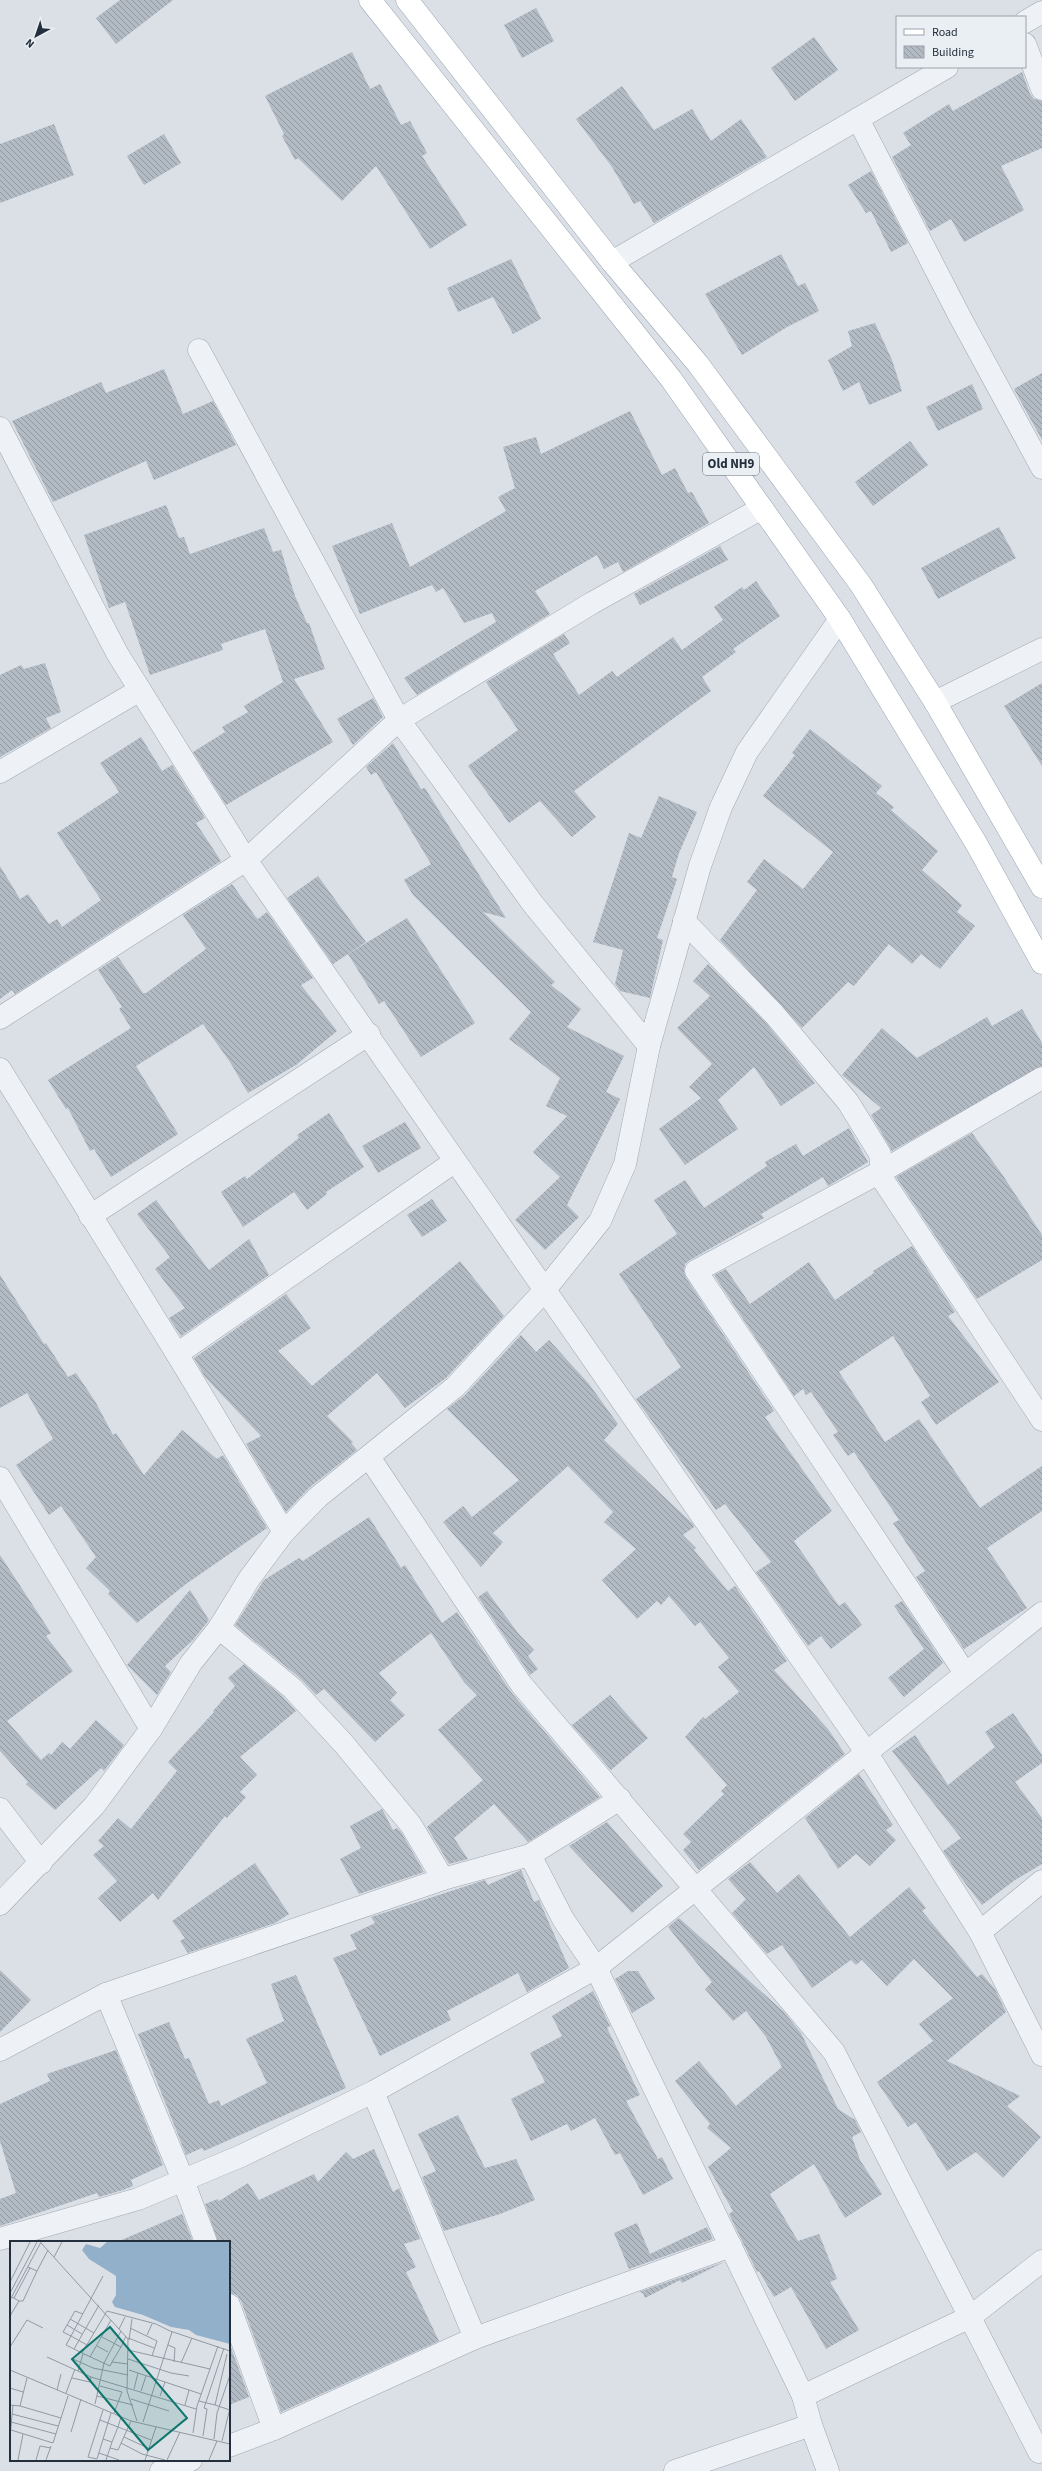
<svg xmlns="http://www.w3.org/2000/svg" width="1042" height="2471" font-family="'Source Sans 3',sans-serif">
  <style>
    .building { fill: url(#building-back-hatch) }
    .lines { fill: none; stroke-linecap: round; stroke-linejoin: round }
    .minor-casing { stroke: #a0a7b1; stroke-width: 23 }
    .major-casing { stroke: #9aa5b3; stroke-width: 23 }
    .minor { stroke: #eef1f5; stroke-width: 22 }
    .major { stroke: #fff; stroke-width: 22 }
    .labels { text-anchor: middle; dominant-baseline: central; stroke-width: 4; stroke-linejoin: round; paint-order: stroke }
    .shield { fill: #eaeff4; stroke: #5f6974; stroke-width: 1 }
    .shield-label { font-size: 13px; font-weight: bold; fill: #242f3d }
    .inset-road { fill: none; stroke: #9299a3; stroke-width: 1 }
    .view { fill: #0f766e; fill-opacity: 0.15; stroke: #0f766e; stroke-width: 2 }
    .inset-edge { fill: none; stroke: #242f3d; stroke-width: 2 }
  </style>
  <defs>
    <pattern id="building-back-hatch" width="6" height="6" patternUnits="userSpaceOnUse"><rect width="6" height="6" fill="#b2bac4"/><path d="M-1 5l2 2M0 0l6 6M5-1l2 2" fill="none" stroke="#9198a0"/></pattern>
  </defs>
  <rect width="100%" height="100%" fill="#dbe0e7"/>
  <g class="building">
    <path d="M 120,0 L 173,0 L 116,44 L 96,18 Z"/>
    <path d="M 536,8 L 554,41 L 522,58 L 504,25 Z"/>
    <path d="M 814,37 L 838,70 L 795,101 L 771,68 Z"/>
    <path d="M 352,52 L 370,89 L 380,84 L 401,125 L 410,121 L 427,153 L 422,156 L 467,225 L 430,249 L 376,166 L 342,201 L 298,158 L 295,160 L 282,136 L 284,134 L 265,96 Z"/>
    <path d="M 1022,72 L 1030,94 L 1034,99 L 1042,101 L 1042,148 L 1001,166 L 1024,210 L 964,242 L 951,219 L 930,231 L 892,157 L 911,145 L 903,133 L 949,104 L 953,111 Z"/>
    <path d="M 622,86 L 654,130 L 692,109 L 711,141 L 741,119 L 767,157 L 654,223 L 640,201 L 634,204 L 612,167 L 576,119 Z"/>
    <path d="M 54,124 L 74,175 L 0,203 L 0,144 Z"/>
    <path d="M 164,134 L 181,163 L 144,185 L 127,156 Z"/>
    <path d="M 871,171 L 908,243 L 891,252 L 871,211 L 866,213 L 848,185 Z"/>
    <path d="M 781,254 L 798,286 L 805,283 L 819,311 L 787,327 L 742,355 L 705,294 Z"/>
    <path d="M 511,259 L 541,319 L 513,334 L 493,297 L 458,312 L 447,288 Z"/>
    <path d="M 875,323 L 892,360 L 902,391 L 869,405 L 859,382 L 843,391 L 828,360 L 852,346 L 848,331 Z"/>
    <path d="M 164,369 L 183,414 L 213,401 L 236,445 L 154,480 L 146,461 L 53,502 L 12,421 L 101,382 L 106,393 Z"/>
    <path d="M 1042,373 L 1042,440 L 1014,389 Z"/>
    <path d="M 972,384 L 983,409 L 938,431 L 926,407 Z"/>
    <path d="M 630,411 L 662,475 L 675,468 L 688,493 L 692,492 L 709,523 L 623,572 L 618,562 L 604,569 L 597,555 L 535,591 L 550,614 L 417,695 L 404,678 L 496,622 L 492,613 L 464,623 L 443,588 L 436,592 L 432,585 L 360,614 L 332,546 L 392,523 L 410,567 L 506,511 L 498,497 L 515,488 L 503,447 L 536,437 L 541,454 Z"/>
    <path d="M 910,441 L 928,465 L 873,506 L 855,482 Z"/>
    <path d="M 166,505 L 179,538 L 184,537 L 190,554 L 264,528 L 273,552 L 281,550 L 295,596 L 307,623 L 309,623 L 325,669 L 294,679 L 333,742 L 226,805 L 193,752 L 225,732 L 222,727 L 248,712 L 244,706 L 283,682 L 265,629 L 221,644 L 223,650 L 150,675 L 125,602 L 109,608 L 84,535 Z"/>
    <path d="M 999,527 L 1016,558 L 938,599 L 921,568 Z"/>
    <path d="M 720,546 L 728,560 L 640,605 L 634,594 Z"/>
    <path d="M 756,581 L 780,616 L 733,649 L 736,652 L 702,677 L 711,691 L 574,791 L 596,817 L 572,837 L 540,801 L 509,823 L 468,766 L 518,730 L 486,682 L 564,634 L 570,643 L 553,654 L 579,695 L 612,671 L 617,677 L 673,637 L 682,650 L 723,620 L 714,607 L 742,587 L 744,590 Z"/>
    <path d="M 45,663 L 61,712 L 46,718 L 51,728 L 0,757 L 0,675 L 21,665 L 24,669 Z"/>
    <path d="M 1042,683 L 1042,766 L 1004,706 Z"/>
    <path d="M 373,698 L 383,717 L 353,745 L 337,719 Z"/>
    <path d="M 810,729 L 882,786 L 876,793 L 894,807 L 891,810 L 938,851 L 922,870 L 962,905 L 957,912 L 975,926 L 940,969 L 921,954 L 912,964 L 889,944 L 854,986 L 848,982 L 802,1028 L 720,940 L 757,890 L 747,882 L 764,859 L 803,889 L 833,852 L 763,796 L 795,755 L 792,753 Z"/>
    <path d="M 141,737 L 162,771 L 172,765 L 205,818 L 196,823 L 221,861 L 15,994 L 12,990 L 0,999 L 0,866 L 20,899 L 28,894 L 49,924 L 57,919 L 62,927 L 101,900 L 57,833 L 119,792 L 100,763 Z"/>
    <path d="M 393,743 L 421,789 L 425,788 L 506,918 L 483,912 L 555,982 L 551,985 L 581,1009 L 567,1027 L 624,1056 L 606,1092 L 620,1099 L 567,1205 L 579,1217 L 545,1250 L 515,1220 L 560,1177 L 533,1152 L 567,1116 L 546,1106 L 560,1078 L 509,1039 L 531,1012 L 413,895 L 404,880 L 431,864 L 376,772 L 371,775 L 366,767 Z"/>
    <path d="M 659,796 L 697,812 L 679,853 L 672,877 L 677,879 L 657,938 L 663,940 L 650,998 L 620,991 L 615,984 L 623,950 L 593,942 L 629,833 L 641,838 Z"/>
    <path d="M 318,876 L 366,942 L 333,964 L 287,898 Z"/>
    <path d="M 232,884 L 255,916 L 258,919 L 267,912 L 313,978 L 301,985 L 337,1031 L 296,1065 L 248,1093 L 230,1062 L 203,1024 L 136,1066 L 178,1134 L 111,1177 L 94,1149 L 90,1151 L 68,1108 L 66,1109 L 48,1080 L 131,1028 L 119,1009 L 122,1007 L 98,970 L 118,957 L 143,993 L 146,993 L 206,949 L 183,915 Z"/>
    <path d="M 407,918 L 475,1023 L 421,1057 L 384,1001 L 379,1004 L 348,954 Z"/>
    <path d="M 708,964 L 765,1022 L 815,1083 L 781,1106 L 754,1067 L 718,1100 L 738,1129 L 685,1165 L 659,1129 L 701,1098 L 689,1087 L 712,1064 L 677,1028 L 710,996 L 693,981 Z"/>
    <path d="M 1022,1009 L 1042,1043 L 1042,1066 L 892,1151 L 871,1115 L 881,1108 L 842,1075 L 882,1028 L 917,1058 L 987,1017 L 992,1026 Z"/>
    <path d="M 329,1113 L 364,1167 L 326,1192 L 327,1194 L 307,1210 L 294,1192 L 243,1227 L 221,1192 L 245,1176 L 247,1179 L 299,1138 L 297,1135 Z"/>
    <path d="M 405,1122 L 421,1148 L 378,1173 L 362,1146 Z"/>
    <path d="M 849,1128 L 868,1162 L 828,1186 L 823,1177 L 761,1214 L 764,1218 L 690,1260 L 685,1264 L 684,1271 L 686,1278 L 774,1411 L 765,1417 L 832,1511 L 794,1541 L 839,1606 L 845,1602 L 862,1625 L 831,1649 L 821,1636 L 808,1646 L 756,1572 L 771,1562 L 725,1504 L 716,1510 L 636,1399 L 681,1367 L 619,1274 L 677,1234 L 654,1200 L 685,1180 L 704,1208 L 767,1166 L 765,1162 L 796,1144 L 803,1156 Z"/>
    <path d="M 972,1133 L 1002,1174 L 1042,1235 L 1042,1260 L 977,1299 L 896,1177 Z"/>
    <path d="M 432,1199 L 447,1221 L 422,1237 L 407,1215 Z"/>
    <path d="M 156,1200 L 209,1270 L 249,1239 L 269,1275 L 181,1336 L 169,1318 L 185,1308 L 155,1269 L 170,1257 L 137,1214 Z"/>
    <path d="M 912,1246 L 955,1312 L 948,1316 L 999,1382 L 936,1425 L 921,1402 L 930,1396 L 893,1336 L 839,1372 L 885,1442 L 919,1419 L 980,1508 L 1042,1466 L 1042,1511 L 987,1548 L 1027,1608 L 964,1649 L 916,1577 L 925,1571 L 893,1523 L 899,1520 L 854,1452 L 848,1456 L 833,1435 L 838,1432 L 811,1392 L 806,1395 L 803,1389 L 794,1396 L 714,1275 L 726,1269 L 750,1304 L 809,1262 L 835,1300 L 874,1273 L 873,1271 Z"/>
    <path d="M 460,1261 L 504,1316 L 446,1378 L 405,1408 L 377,1373 L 327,1416 L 353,1442 L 351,1443 L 357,1450 L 310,1487 L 286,1512 L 246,1444 L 261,1436 L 205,1377 L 194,1358 L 286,1294 L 311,1328 L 278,1351 L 312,1386 Z"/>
    <path d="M 0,1275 L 44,1344 L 46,1343 L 68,1377 L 76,1373 L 95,1401 L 113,1435 L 116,1433 L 144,1475 L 182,1430 L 217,1459 L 223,1455 L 267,1528 L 186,1584 L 137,1623 L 108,1594 L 110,1591 L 86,1568 L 96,1557 L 61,1506 L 49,1515 L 16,1465 L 53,1439 L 27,1393 L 0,1408 Z"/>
    <path d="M 521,1335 L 536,1352 L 549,1340 L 589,1384 L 618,1424 L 604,1440 L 693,1524 L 694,1527 L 683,1535 L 696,1548 L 694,1550 L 728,1591 L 735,1586 L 787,1661 L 774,1670 L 828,1729 L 845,1754 L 699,1870 L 683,1850 L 691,1842 L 683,1834 L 724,1794 L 721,1791 L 727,1785 L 685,1737 L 703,1717 L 705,1719 L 739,1692 L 718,1667 L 729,1658 L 700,1622 L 695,1626 L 669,1596 L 661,1605 L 657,1601 L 637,1619 L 602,1580 L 636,1549 L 604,1522 L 613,1512 L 568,1466 L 493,1533 L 503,1542 L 481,1567 L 443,1522 L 463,1506 L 472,1517 L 519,1480 L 447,1409 L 464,1396 Z"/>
    <path d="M 369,1517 L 401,1568 L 405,1565 L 442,1623 L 457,1612 L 511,1692 L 600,1797 L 528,1842 L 494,1804 L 454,1838 L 468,1859 L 449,1864 L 427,1827 L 483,1780 L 438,1730 L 477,1695 L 464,1682 L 431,1633 L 379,1673 L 397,1693 L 390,1700 L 405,1715 L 375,1742 L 324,1689 L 316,1695 L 300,1678 L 235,1625 L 264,1580 L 299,1558 L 303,1561 Z"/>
    <path d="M 0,1555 L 51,1633 L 46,1636 L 73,1671 L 7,1721 L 41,1760 L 49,1753 L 51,1755 L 62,1742 L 70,1749 L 96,1720 L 124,1745 L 104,1771 L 101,1768 L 55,1810 L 26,1784 L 28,1782 L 0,1751 Z"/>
    <path d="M 190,1590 L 209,1620 L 193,1640 L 165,1666 L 171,1672 L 157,1695 L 127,1665 Z"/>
    <path d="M 487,1591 L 518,1633 L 534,1650 L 528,1656 L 538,1669 L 530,1675 L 478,1597 Z"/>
    <path d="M 902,1601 L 943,1663 L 904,1697 L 888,1678 L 924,1649 L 894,1606 Z"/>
    <path d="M 244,1664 L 283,1697 L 296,1711 L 240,1757 L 257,1775 L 240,1792 L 246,1797 L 227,1818 L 225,1816 L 158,1900 L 153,1893 L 120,1922 L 98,1898 L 117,1881 L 93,1855 L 104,1846 L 98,1841 L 118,1818 L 131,1829 L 177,1771 L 168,1762 L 214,1712 L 213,1711 L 235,1686 L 228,1678 Z"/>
    <path d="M 610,1695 L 648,1738 L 611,1770 L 572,1725 Z"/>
    <path d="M 1013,1713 L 1042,1755 L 1042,1763 L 1015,1782 L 1042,1818 L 1042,1864 L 1015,1880 L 982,1905 L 961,1878 L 943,1851 L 961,1838 L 892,1751 L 915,1735 L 948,1785 L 995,1747 L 985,1732 Z"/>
    <path d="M 859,1774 L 893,1825 L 886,1830 L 896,1840 L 870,1866 L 856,1854 L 838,1869 L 805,1818 Z"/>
    <path d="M 382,1809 L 393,1830 L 397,1828 L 401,1832 L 424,1872 L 359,1894 L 340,1859 L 361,1848 L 350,1826 Z"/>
    <path d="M 607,1822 L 663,1886 L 632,1913 L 569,1846 Z"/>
    <path d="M 750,1862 L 777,1893 L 799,1874 L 850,1937 L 909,1887 L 926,1908 L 922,1911 L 977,1977 L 982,1974 L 995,1989 L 1006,2012 L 947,2061 L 1020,2096 L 1007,2106 L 1041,2137 L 1003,2178 L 976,2152 L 947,2171 L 916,2122 L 908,2127 L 877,2082 L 933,2041 L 919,2024 L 953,1998 L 914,1959 L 887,1986 L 862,1960 L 856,1965 L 851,1960 L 812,1988 L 782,1945 L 767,1954 L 732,1913 L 746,1899 L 728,1879 Z"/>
    <path d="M 255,1863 L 289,1914 L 275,1923 L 188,1953 L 180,1941 L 185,1938 L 172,1921 Z"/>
    <path d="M 521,1870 L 534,1902 L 539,1900 L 569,1968 L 527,1992 L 518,1973 L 447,2011 L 451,2020 L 380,2056 L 333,1958 L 357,1949 L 350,1935 L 375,1923 L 371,1917 L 485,1880 L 488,1885 Z"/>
    <path d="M 679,1918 L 783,2011 L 801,2033 L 838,2109 L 855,2120 L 861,2132 L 852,2137 L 860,2160 L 882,2194 L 845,2218 L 814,2164 L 770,2194 L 798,2241 L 819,2234 L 837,2279 L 830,2282 L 859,2330 L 826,2349 L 791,2287 L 774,2297 L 759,2271 L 757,2272 L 729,2214 L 733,2211 L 708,2167 L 731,2148 L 707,2128 L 710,2124 L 675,2081 L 699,2061 L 736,2106 L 782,2067 L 766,2037 L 746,2011 L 733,2021 L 705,1989 L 712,1982 L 668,1927 Z"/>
    <path d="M 0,1970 L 31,2000 L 0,2032 Z"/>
    <path d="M 628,1971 L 638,1971 L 655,1999 L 632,2013 L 615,1979 Z"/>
    <path d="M 296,1975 L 346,2088 L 204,2151 L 202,2148 L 186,2155 L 138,2034 L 169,2022 L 185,2059 L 189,2058 L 209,2104 L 219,2100 L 221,2106 L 267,2083 L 246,2039 L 284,2021 L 271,1984 Z"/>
    <path d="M 593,1991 L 610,2026 L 607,2028 L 640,2095 L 626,2101 L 658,2159 L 662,2157 L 673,2179 L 643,2195 L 620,2153 L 615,2155 L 595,2118 L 571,2131 L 567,2124 L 531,2141 L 511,2099 L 545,2082 L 530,2053 L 562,2036 L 552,2016 Z"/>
    <path d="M 116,2050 L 163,2165 L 131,2180 L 133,2186 L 123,2190 L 99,2197 L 97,2193 L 0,2226 L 0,2199 L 16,2193 L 0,2141 L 0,2104 L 50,2081 L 47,2074 Z"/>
    <path d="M 458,2115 L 485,2168 L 516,2159 L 535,2200 L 500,2214 L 444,2231 L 422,2177 L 436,2171 L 418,2134 Z"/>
    <path d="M 374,2149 L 393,2192 L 399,2188 L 420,2239 L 404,2244 L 416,2267 L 406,2272 L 439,2341 L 281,2412 L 241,2301 L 237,2295 L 229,2293 L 229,2242 L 218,2242 L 205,2204 L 218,2199 L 219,2201 L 248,2183 L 259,2200 L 314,2174 L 318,2182 L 346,2152 L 353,2159 Z"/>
    <path d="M 182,2214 L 193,2242 L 117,2242 Z"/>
    <path d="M 637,2223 L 650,2254 L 707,2227 L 713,2239 L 629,2269 L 614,2233 Z"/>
    <path d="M 724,2262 L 682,2283 L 680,2280 L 645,2298 L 643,2293 L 639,2292 Z"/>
    <path d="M 229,2342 L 249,2397 L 229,2405 Z"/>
  </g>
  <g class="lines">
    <defs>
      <g id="minor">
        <path d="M 1025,22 L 1042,12"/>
        <path d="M 1025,44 L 1042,89"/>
        <path d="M 858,119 L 960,317 L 1042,468"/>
        <path d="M 612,262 L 947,67"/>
        <path d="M 199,350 L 399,720 L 533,904 L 649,1046"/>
        <path d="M 0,428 L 117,653 L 246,860 L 866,1752 L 980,1932 L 1042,2055"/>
        <path d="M 935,702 L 1042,649"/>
        <path d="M 0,772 L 140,690"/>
        <path d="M 684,921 L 774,1014 L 848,1102 L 880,1154 L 883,1180 L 1042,1420"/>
        <path d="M 0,1018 L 246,860 L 399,720 L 592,603 L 762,508"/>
        <path d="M 0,1069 L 177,1354 L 284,1532"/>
        <path d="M 90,1216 L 369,1034"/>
        <path d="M 177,1354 L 454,1162"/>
        <path d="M 369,1457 L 521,1684 L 834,2052 L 1039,2452"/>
        <path d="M 0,1478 L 151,1729"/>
        <path d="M 219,1628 L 292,1688 L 343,1743 L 411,1825 L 443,1879 L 530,1855 L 563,1919 L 596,1968 L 803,2396 L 811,2425 L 675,2471"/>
        <path d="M 965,1673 L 696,1271 L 884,1170 L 1042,1078"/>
        <path d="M 0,1809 L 41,1863"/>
        <path d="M 530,1855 L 620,1799"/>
        <path d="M 0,1904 L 94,1806 L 151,1729 L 191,1663 L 219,1628 L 249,1579 L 284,1532 L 318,1497 L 455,1387 L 544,1291 L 600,1221 L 625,1164 L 649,1046 L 700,866 L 721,807 L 747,752 L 840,619"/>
        <path d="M 980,1932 L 1042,1881"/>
        <path d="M 106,1994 L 443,1879"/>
        <path d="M 0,2050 L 106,1994 L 183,2180 L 206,2242"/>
        <path d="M 373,2092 L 475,2338"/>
        <path d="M 0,2239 L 138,2199 L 241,2156 L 373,2092 L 596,1968 L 1042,1613"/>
        <path d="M 229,2305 L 274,2429"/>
        <path d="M 803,2396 L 970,2317 L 1042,2261"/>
        <path d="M 811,2425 L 828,2471"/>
        <path d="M 229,2446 L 274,2429 L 475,2338 L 731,2246"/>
        <path d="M 161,2471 L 191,2460"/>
      </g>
      <g id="major">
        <path d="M 370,0 L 671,379 L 840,619 L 976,843 L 1042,963"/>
        <path d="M 407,0 L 612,262 L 698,364 L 861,585 L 935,702 L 1042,887"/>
      </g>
    </defs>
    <use href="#minor" class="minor-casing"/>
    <use href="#major" class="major-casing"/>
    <use href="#minor" class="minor"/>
    <use href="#major" class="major"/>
  </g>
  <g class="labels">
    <rect class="shield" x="703" y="453" width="56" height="22" rx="3"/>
    <g class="shield-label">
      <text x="731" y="464">Old NH9</text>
    </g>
  </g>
  <g transform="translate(10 2241)">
    <rect width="220" height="220" fill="#dbe0e7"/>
    <path d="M 97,1 L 220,1 L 220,103 L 186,94 L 179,89 L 161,86 L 133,74 L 105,66 L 102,61 L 106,54 L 106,35 L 79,18 L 72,9 L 76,3 L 90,7 Z" fill="#93b0ca"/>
    <path class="inset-road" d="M 31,2 L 118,98 L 117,150 L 127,180M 44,16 L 52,1M 18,26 L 27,30 L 38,9M 0,41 L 20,1M 0,52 L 27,1M 4,57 L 20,27M 0,59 L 31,1M 9,60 L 13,60 L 27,30M 0,75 L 9,60 L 2,56M 60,78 L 84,92M 57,84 L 72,93M 120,87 L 147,100 L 142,115M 109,88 L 115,76M 137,94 L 142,83M 92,96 L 111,106 L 116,95M 118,97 L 144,107M 119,99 L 122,78M 77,104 L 61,95 L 93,35M 158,104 L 165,107 L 164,121M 87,105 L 98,111M 0,106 L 17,79 L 33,87M 64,108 L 89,64M 118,109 L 200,128M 72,112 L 56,104 L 61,95 L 53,91 L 65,70 L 73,73M 217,113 L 205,164 L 220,169M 37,116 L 81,136 L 186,168M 80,116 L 101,79M 63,118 L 83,127 L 118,134M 118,118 L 161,132 L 179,135M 102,121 L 111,106M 171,122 L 182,97M 118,123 L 102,121 L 100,125 L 72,112 L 97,70 L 146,83 L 160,90 L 220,110M 0,129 L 121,180 L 220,203M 119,129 L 191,153M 68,130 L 73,113M 62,137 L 80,141 L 81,136M 90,145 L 112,151 L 104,172M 0,147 L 13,151M 124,148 L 128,132M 47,149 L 51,133M 131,150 L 136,135M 56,152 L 65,128M 87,155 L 123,164M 150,155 L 155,141M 121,158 L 159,170M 189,160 L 205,164M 85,163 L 94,122 L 111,90M 0,164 L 10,165 L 17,137M 175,164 L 179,149M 10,165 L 51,177M 2,173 L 48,185M 111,176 L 108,186 L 141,199M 90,179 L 108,186 L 102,201M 1,181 L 46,193M 133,181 L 162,91M 1,189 L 43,202 L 58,155M 61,191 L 71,158M 183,192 L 187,165 L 208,105M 193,195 L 197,168 L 194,167 L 214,107M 0,196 L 3,164M 114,196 L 138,207M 93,198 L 102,201 L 96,219M 204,198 L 207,172 L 220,134M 212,200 L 220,167M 111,202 L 132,213 L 155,219M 100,207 L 108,209 L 121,180M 89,212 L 109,219M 87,218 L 78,216 L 93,169M 87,218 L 101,172M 8,219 L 13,193M 26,219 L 30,205 L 41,207M 36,219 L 41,205M 135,219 L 146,186M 157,219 L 170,191M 199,219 L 207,200"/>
    <path class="view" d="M 100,86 L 177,177 L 138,209 L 62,118 Z"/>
    <rect width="220" height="220" class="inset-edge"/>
  </g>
  <rect x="896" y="16" width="130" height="52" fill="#eaeff4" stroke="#9ba2ab"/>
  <rect x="904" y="29" width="20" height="6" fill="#ffffff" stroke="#9ba2ab"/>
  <text x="932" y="36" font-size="12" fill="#242f3d">Road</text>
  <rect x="904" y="46" width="20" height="12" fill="url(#building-back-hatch)" stroke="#9ba2ab"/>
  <text x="932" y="56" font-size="12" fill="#242f3d">Building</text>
  <g transform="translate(36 36) rotate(220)" stroke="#eaeff4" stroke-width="3" paint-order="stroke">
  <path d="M0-3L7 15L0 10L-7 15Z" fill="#242f3d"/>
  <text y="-6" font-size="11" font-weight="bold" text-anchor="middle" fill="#242f3d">N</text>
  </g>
</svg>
